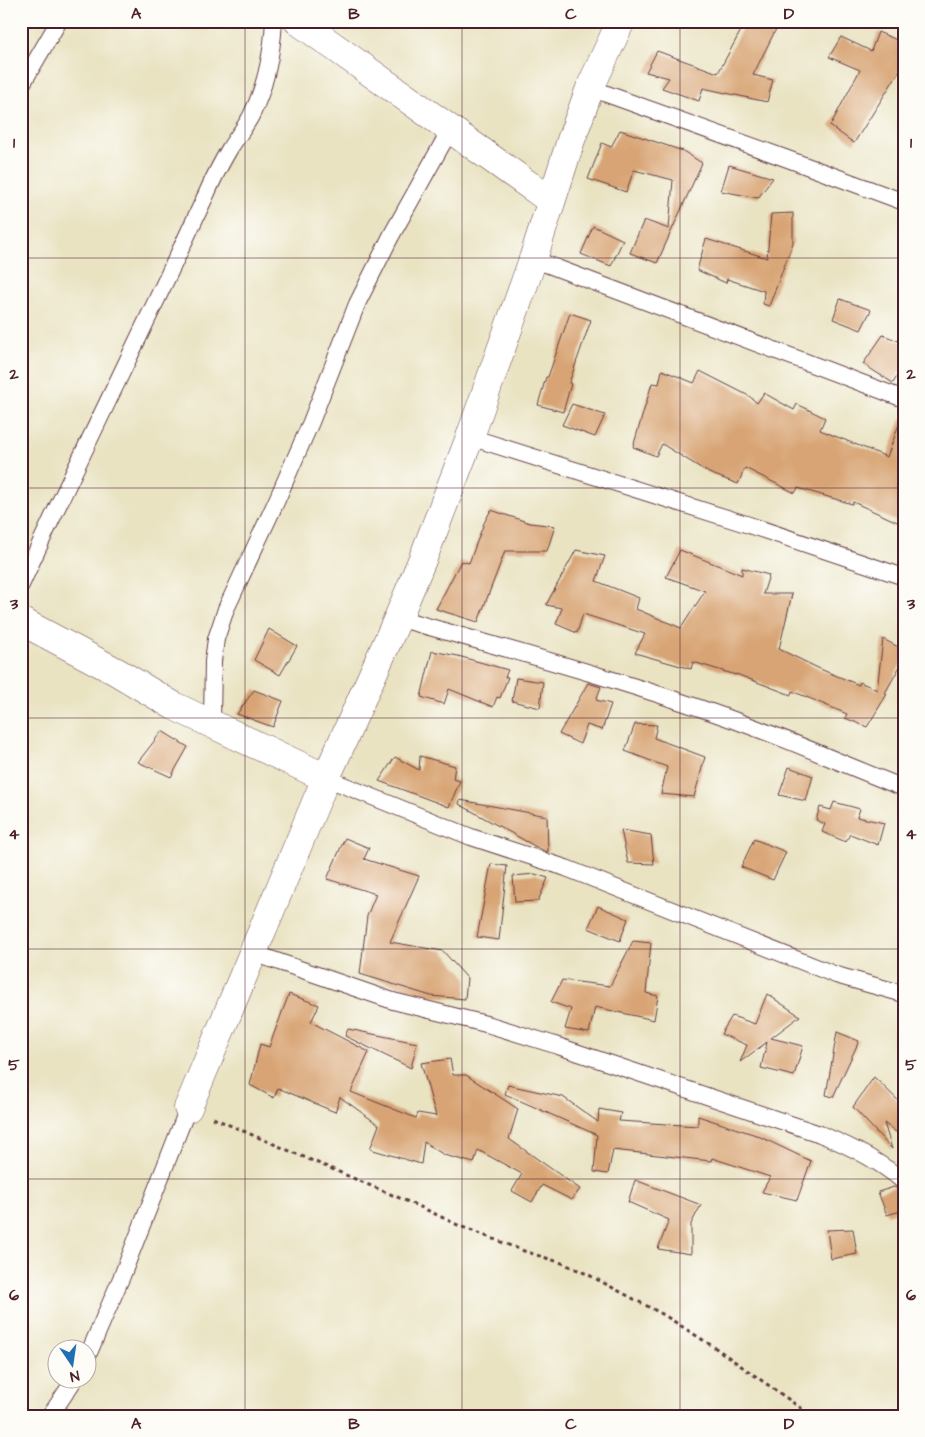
<svg xmlns="http://www.w3.org/2000/svg" width="925" height="1437" font-family="'Architects Daughter',sans-serif">
  <style>
    .building { fill: #d8a475 }
    .lines { fill: none; stroke-linecap: round; stroke-linejoin: round }
    .service-casing { stroke: #623c42; stroke-width: 18 }
    .minor-casing { stroke: #623c42; stroke-width: 29 }
    .path { stroke: #623c42; stroke-width: 3; stroke-dasharray: 4 4; stroke-linecap: butt }
    .service { stroke: #fff; stroke-width: 16 }
    .minor { stroke: #fff; stroke-width: 28 }
    .grid { fill: none; stroke: #4a1f2b; stroke-width: 1; stroke-opacity: 0.55 }
    .neatline { fill: none; stroke: #4a1f2b; stroke-width: 2 }
    .grid-label { font-size: 16px; text-anchor: middle; font-weight: bold; fill: #4a1f2b }
  </style>
  <rect width="100%" height="100%" fill="#fdfcf7"/>
  <filter id="ink" filterUnits="userSpaceOnUse"><feTurbulence type="fractalNoise" baseFrequency=".02" numOctaves="2"/><feDisplacementMap in="SourceGraphic" scale="10" xChannelSelector="R" yChannelSelector="G"/><feConvolveMatrix kernelMatrix="1 2 1 2 8 2 1 2 1" color-interpolation-filters="sRGB"/></filter>
  <filter id="wash" filterUnits="userSpaceOnUse"><feTurbulence type="fractalNoise" baseFrequency=".0096" numOctaves="4" result="noise"/><feDisplacementMap in="SourceGraphic" scale="20" xChannelSelector="R" yChannelSelector="G"/><feGaussianBlur stdDeviation="1.12" result="paint"/><feColorMatrix in="noise" values="0 0 0 0 0 0 0 0 0 0 0 0 0 0 0 0 0 1.4 0 .05"/><feComposite in="paint" operator="in"/></filter>
  <g filter="url(#wash)">
    <rect width="100%" height="100%" fill="#e9e3c2"/>
    <g id="blocks">
      <g class="building">
        <path d="M 746,21 L 780,21 L 753,75 L 773,80 L 767,102 L 703,88 L 699,101 L 662,88 L 669,78 L 646,72 L 657,51 L 718,73 Z"/>
        <path d="M 878,32 L 904,43 L 904,64 L 854,143 L 830,126 L 860,70 L 829,57 L 841,37 L 871,51 Z"/>
        <path d="M 620,130 L 683,151 L 702,163 L 657,263 L 630,253 L 644,220 L 669,229 L 673,180 L 634,170 L 626,192 L 588,179 L 602,143 L 611,147 Z"/>
        <path d="M 729,165 L 773,178 L 758,198 L 721,191 Z"/>
        <path d="M 793,213 L 793,243 L 769,306 L 763,304 L 764,291 L 727,279 L 726,283 L 697,270 L 706,239 L 767,258 L 771,214 Z"/>
        <path d="M 593,226 L 623,240 L 611,266 L 581,254 Z"/>
        <path d="M 840,299 L 871,310 L 861,330 L 833,319 Z"/>
        <path d="M 570,313 L 591,320 L 569,383 L 571,384 L 563,412 L 538,405 L 546,377 L 548,377 Z"/>
        <path d="M 883,335 L 904,343 L 904,365 L 893,383 L 863,364 Z"/>
        <path d="M 662,370 L 694,383 L 700,371 L 749,396 L 757,403 L 764,393 L 794,410 L 797,404 L 825,418 L 820,430 L 887,457 L 901,419 L 904,419 L 904,525 L 853,502 L 852,504 L 798,488 L 795,493 L 745,468 L 738,484 L 709,473 L 662,444 L 656,456 L 633,447 L 652,383 L 659,384 Z"/>
        <path d="M 572,404 L 605,415 L 595,437 L 562,425 Z"/>
        <path d="M 491,510 L 530,523 L 555,526 L 547,551 L 505,551 L 478,622 L 436,609 L 461,561 L 469,563 L 484,523 Z"/>
        <path d="M 576,550 L 605,556 L 596,581 L 639,598 L 636,609 L 681,628 L 705,591 L 666,577 L 680,550 L 742,575 L 742,568 L 769,575 L 763,594 L 792,594 L 779,649 L 820,669 L 859,685 L 860,682 L 877,690 L 883,639 L 904,650 L 904,659 L 885,693 L 887,694 L 867,727 L 845,718 L 847,714 L 792,691 L 791,695 L 736,674 L 736,675 L 693,662 L 691,669 L 635,653 L 645,634 L 583,614 L 577,633 L 556,624 L 562,608 L 546,605 Z"/>
        <path d="M 269,629 L 297,646 L 280,675 L 254,660 Z"/>
        <path d="M 432,651 L 458,656 L 508,670 L 505,677 L 508,677 L 500,698 L 497,697 L 493,707 L 449,689 L 444,704 L 421,697 Z"/>
        <path d="M 516,678 L 543,682 L 540,708 L 512,701 Z"/>
        <path d="M 588,683 L 601,687 L 596,700 L 611,704 L 602,730 L 587,725 L 580,744 L 559,734 Z"/>
        <path d="M 254,690 L 283,701 L 273,727 L 237,714 Z"/>
        <path d="M 635,724 L 657,725 L 654,738 L 705,757 L 694,797 L 661,794 L 667,767 L 625,751 Z"/>
        <path d="M 162,731 L 188,747 L 171,777 L 138,762 Z"/>
        <path d="M 420,756 L 455,766 L 453,779 L 460,781 L 449,807 L 379,781 L 395,757 L 419,770 Z"/>
        <path d="M 789,767 L 813,776 L 806,801 L 779,795 Z"/>
        <path d="M 460,800 L 547,816 L 548,852 L 540,849 L 459,804 Z"/>
        <path d="M 834,802 L 860,809 L 857,817 L 884,823 L 878,845 L 850,834 L 846,842 L 822,832 L 825,824 L 816,820 L 820,807 L 831,810 Z"/>
        <path d="M 621,830 L 651,835 L 654,864 L 628,863 Z"/>
        <path d="M 345,838 L 369,848 L 364,859 L 419,876 L 390,942 L 443,951 L 467,978 L 465,999 L 431,996 L 360,974 L 367,916 L 376,894 L 327,879 Z"/>
        <path d="M 754,839 L 786,852 L 773,880 L 741,867 Z"/>
        <path d="M 491,864 L 507,866 L 499,940 L 477,937 Z"/>
        <path d="M 535,874 L 548,878 L 538,901 L 515,902 L 513,876 Z"/>
        <path d="M 598,906 L 628,919 L 620,941 L 588,928 Z"/>
        <path d="M 633,941 L 651,943 L 646,993 L 658,996 L 654,1020 L 595,1007 L 589,1033 L 565,1029 L 571,1009 L 551,1002 L 562,980 L 610,986 Z"/>
        <path d="M 289,994 L 319,1005 L 311,1022 L 369,1052 L 351,1092 L 416,1118 L 418,1113 L 436,1116 L 421,1063 L 450,1059 L 453,1075 L 466,1075 L 518,1109 L 509,1139 L 580,1189 L 572,1200 L 542,1185 L 532,1202 L 512,1191 L 522,1174 L 478,1150 L 474,1163 L 444,1155 L 424,1142 L 421,1164 L 370,1149 L 379,1125 L 340,1097 L 335,1112 L 278,1088 L 274,1098 L 250,1085 L 260,1044 L 269,1047 Z"/>
        <path d="M 767,994 L 800,1016 L 771,1038 L 803,1046 L 794,1076 L 761,1068 L 767,1042 L 740,1062 L 747,1045 L 721,1034 L 732,1016 L 755,1024 Z"/>
        <path d="M 348,1029 L 417,1043 L 411,1068 L 345,1036 Z"/>
        <path d="M 837,1032 L 859,1041 L 833,1097 L 826,1095 Z"/>
        <path d="M 874,1077 L 904,1106 L 904,1138 L 884,1123 L 892,1149 L 853,1107 Z"/>
        <path d="M 508,1085 L 563,1097 L 598,1122 L 599,1109 L 621,1113 L 619,1121 L 698,1126 L 698,1116 L 756,1135 L 811,1161 L 797,1200 L 762,1192 L 770,1177 L 712,1158 L 711,1161 L 613,1150 L 608,1174 L 594,1172 L 597,1135 L 505,1094 Z"/>
        <path d="M 635,1180 L 701,1205 L 691,1224 L 691,1254 L 658,1249 L 669,1220 L 628,1202 Z"/>
        <path d="M 894,1187 L 904,1192 L 904,1210 L 887,1215 L 878,1192 Z"/>
        <path d="M 853,1229 L 857,1254 L 831,1259 L 827,1230 Z"/>
      </g>
    </g>
  </g>
  <g filter="url(#ink)">
    <use href="#blocks" fill-opacity="0" stroke="#623c42" stroke-width="1"/>
    <g class="lines">
      <defs>
        <g id="service">
          <path d="M 21,86 L 59,21"/>
          <path d="M 590,88 L 785,158 L 904,202"/>
          <path d="M 533,259 L 904,399"/>
          <path d="M 470,437 L 746,524 L 904,577"/>
          <path d="M 21,585 C 81,454 146,325 206,195 C 213,179 221,163 230,148 C 237,137 245,127 251,116 C 266,86 272,55 274,21"/>
          <path d="M 398,618 C 514,651 630,682 742,723 C 797,743 850,767 904,788"/>
          <path d="M 212,722 L 213,661 L 216,639 L 226,609 L 276,502 L 311,422 L 357,304 L 391,236 L 450,130"/>
          <path d="M 326,778 L 471,837 L 566,868 L 836,975 L 904,994"/>
          <path d="M 253,953 L 393,1001 L 490,1025 L 555,1045 L 820,1134 C 850,1146 880,1161 904,1182"/>
          <path d="M 88,1355 L 122,1276 L 188,1108"/>
          <path d="M 50,1416 L 74,1380"/>
        </g>
        <g id="minor">
          <path d="M 298,21 L 550,200"/>
          <path d="M 21,621 L 117,672 L 174,706 L 326,778"/>
          <path d="M 188,1108 L 326,778 L 398,618 L 425,553 L 470,437 L 533,259 L 571,140 L 590,88 L 621,21"/>
        </g>
      </defs>
      <use href="#service" class="service-casing"/>
      <use href="#minor" class="minor-casing"/>
      <path class="path" d="M 213,1118 L 425,1209 L 460,1226 L 524,1251 L 562,1263 L 587,1274 L 664,1315 L 717,1349 L 812,1416"/>
      <use href="#service" class="service"/>
      <use href="#minor" class="minor"/>
    </g>
  </g>
  <path class="grid" d="M 245,21 L 245,1416M 462,21 L 462,1416M 680,21 L 680,1416M 21,258 L 904,258M 21,488 L 904,488M 21,718 L 904,718M 21,949 L 904,949M 21,1179 L 904,1179"/>
  <rect width="925" height="1437" fill="none" stroke="#fdfcf7" stroke-width="55"/>
  <g transform="translate(72 1364) rotate(167)"><circle r="24" fill="#fdfcf7" stroke="#b5a4a5"/>
  <path d="M0-4L9 19L0 12L-9 19Z" fill="#1f6fb2"/>
  <text y="-8" font-size="14" font-weight="bold" text-anchor="middle" fill="#4a1f2b">N</text>
  </g>
  <rect x="28" y="28" width="870" height="1382" class="neatline"/>
  <g class="grid-label">
    <text x="136" y="19">A</text>
    <text x="354" y="19">B</text>
    <text x="571" y="19">C</text>
    <text x="789" y="19">D</text>
    <text x="14" y="148">1</text>
    <text x="911" y="148">1</text>
    <text x="14" y="379">2</text>
    <text x="911" y="379">2</text>
    <text x="14" y="609">3</text>
    <text x="911" y="609">3</text>
    <text x="14" y="839">4</text>
    <text x="911" y="839">4</text>
    <text x="14" y="1070">5</text>
    <text x="911" y="1070">5</text>
    <text x="14" y="1300">6</text>
    <text x="911" y="1300">6</text>
    <text x="136" y="1429">A</text>
    <text x="354" y="1429">B</text>
    <text x="571" y="1429">C</text>
    <text x="789" y="1429">D</text>
  </g>
</svg>
